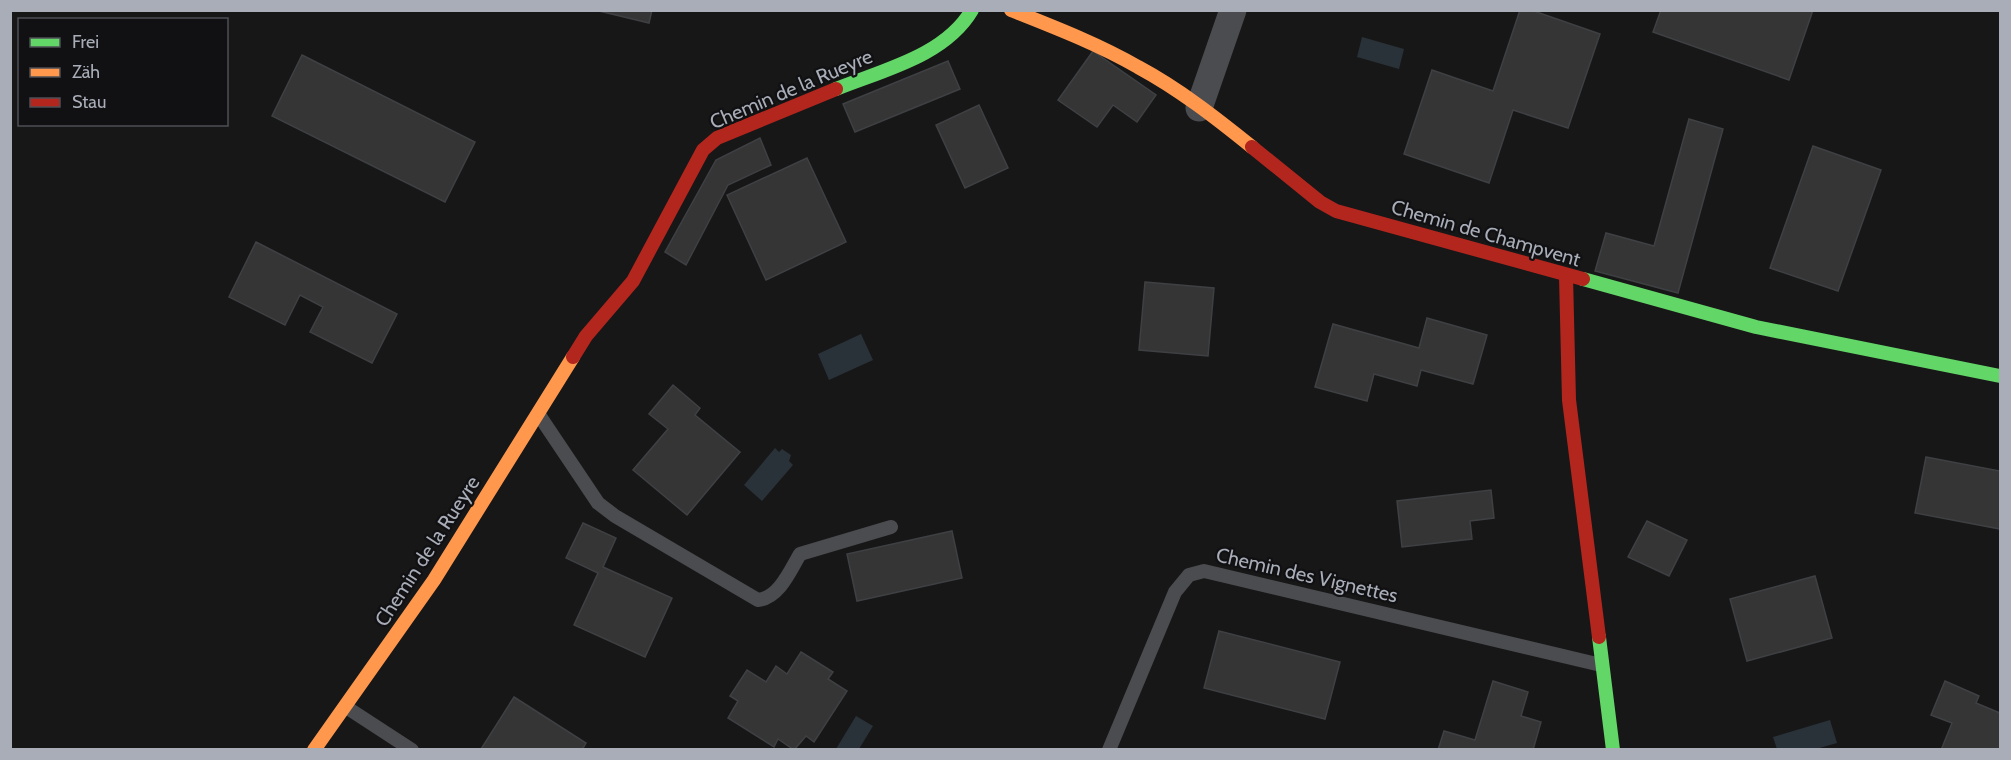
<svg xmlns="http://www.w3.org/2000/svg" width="2011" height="760" font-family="Cabin,sans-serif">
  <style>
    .water { fill: #2a3239 }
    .building { fill: #353536; stroke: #3f4043; stroke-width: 1.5 }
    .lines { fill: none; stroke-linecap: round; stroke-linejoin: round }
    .lane { stroke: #4b4c50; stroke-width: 14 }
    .street { stroke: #4b4c50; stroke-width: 27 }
    .fast { stroke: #63d668; stroke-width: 14 }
    .slow { stroke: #ff974d; stroke-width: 14 }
    .jam { stroke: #b3261e; stroke-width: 14 }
    .labels { text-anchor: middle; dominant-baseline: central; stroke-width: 4.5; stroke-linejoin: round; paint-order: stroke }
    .street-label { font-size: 20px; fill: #a8adb8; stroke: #111113 }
  </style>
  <rect width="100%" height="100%" fill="#171717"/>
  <g class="water">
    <path d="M 1362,37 L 1404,49 L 1399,69 L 1357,57 Z"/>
    <path d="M 861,334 L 873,360 L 829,380 L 818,354 Z"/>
    <path d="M 775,448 L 779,452 L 782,449 L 791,455 L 789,461 L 793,465 L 762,501 L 744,485 Z"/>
    <path d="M 856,716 L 873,726 L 859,749 L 836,749 Z"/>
    <path d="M 1830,720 L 1837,743 L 1816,749 L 1777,749 L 1773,737 Z"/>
  </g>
  <g class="building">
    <path d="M 595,10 L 652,10 L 649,23 Z"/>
    <path d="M 1520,10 L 1531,10 L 1600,34 L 1568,128 L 1513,110 L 1489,183 L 1404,154 L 1432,70 L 1493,91 Z"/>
    <path d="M 1661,10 L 1813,10 L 1789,80 L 1653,32 Z"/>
    <path d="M 1093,51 L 1156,95 L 1137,122 L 1113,105 L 1097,127 L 1058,100 Z"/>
    <path d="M 302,55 L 475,142 L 445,202 L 272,116 Z"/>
    <path d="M 948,61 L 960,89 L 855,132 L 843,104 Z"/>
    <path d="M 979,105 L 1008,168 L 965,188 L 936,125 Z"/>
    <path d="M 1689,119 L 1723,129 L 1678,293 L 1595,271 L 1606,233 L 1654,246 Z"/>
    <path d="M 760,138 L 771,165 L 728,185 L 686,265 L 665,252 L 716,160 Z"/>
    <path d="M 1813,146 L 1881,170 L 1838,291 L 1770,268 Z"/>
    <path d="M 807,158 L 846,242 L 766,280 L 727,195 Z"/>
    <path d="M 256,242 L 397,314 L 372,363 L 310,332 L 323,307 L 300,295 L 285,325 L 229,297 Z"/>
    <path d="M 1145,282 L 1214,288 L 1208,356 L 1139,350 Z"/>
    <path d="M 1427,318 L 1487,335 L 1473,384 L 1421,370 L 1417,386 L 1374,374 L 1367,401 L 1315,387 L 1333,324 L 1419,348 Z"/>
    <path d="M 673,385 L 700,408 L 695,415 L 740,452 L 687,515 L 633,470 L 668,429 L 649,414 Z"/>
    <path d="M 1926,457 L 2000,471 L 2000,529 L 1915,513 Z"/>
    <path d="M 1491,490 L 1494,518 L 1470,521 L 1472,539 L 1402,547 L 1397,501 Z"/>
    <path d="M 1647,521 L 1687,540 L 1669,576 L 1628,557 Z"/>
    <path d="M 583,523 L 616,538 L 603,567 L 672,598 L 645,657 L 574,625 L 598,573 L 566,558 Z"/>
    <path d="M 952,531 L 962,578 L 857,601 L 847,554 Z"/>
    <path d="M 1815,576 L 1832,638 L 1747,661 L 1730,599 Z"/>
    <path d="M 1219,631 L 1340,662 L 1325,719 L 1204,688 Z"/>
    <path d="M 801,652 L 833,672 L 828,679 L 847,691 L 814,742 L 806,736 L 794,750 L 778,739 L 774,747 L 728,718 L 738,701 L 730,696 L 747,670 L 766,682 L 776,666 L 787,674 Z"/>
    <path d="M 1493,681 L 1528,692 L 1521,716 L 1541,722 L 1533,750 L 1438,750 L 1444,731 L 1475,740 Z"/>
    <path d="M 1945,681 L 1979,696 L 1976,703 L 2000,713 L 2000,750 L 1941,750 L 1952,723 L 1931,715 Z"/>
    <path d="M 514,697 L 586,743 L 582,750 L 481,749 Z"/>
  </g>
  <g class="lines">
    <g class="lane">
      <path d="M 539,415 L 598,503 L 615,516 L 758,600 C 779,598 790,571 800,554 L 891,527"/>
      <path d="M 346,707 L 412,750"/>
      <path d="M 1109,750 L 1175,592 L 1189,575 L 1204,571 L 1601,665"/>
    </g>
    <path class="street" d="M 1199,108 L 1233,10"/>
    <g class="fast">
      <path d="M 836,89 C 883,70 945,56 972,10"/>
      <path d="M 1583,279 L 1756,327 L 2000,376"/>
      <path d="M 1599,637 L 1613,750"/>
    </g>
    <g class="slow">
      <path d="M 1011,10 C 1054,27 1098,44 1138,67 C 1179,89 1216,118 1252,147"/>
      <path d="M 314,750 L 434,580 L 573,357"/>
    </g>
    <g class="jam">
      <path d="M 1252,147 L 1320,202 L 1336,211 L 1583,279"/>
      <path d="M 1566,276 L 1569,400 L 1599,637"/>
      <path d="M 573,357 L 586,336 L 633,281 L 703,150 L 717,138 L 836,89"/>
    </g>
  </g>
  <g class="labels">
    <g class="street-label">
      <text transform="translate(791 89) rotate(-23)">Chemin de la Rueyre</text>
      <text transform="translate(1486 233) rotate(16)">Chemin de Champvent</text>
      <text transform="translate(427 551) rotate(-57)">Chemin de la Rueyre</text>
      <text transform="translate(1307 575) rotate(13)">Chemin des Vignettes</text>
    </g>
  </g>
  <rect width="2011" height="760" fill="none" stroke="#a8adb8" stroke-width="24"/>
  <rect x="18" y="18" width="210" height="108" fill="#111113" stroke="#4d4f55" stroke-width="1.5"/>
  <rect x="30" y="38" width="30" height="9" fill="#63d668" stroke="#4d4f55" stroke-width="1.5"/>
  <text x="72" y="48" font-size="18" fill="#a8adb8">Frei</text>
  <rect x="30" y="68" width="30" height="9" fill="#ff974d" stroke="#4d4f55" stroke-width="1.5"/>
  <text x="72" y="78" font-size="18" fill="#a8adb8">Zäh</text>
  <rect x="30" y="98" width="30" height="9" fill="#b3261e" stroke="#4d4f55" stroke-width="1.5"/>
  <text x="72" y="108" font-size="18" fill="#a8adb8">Stau</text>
</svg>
